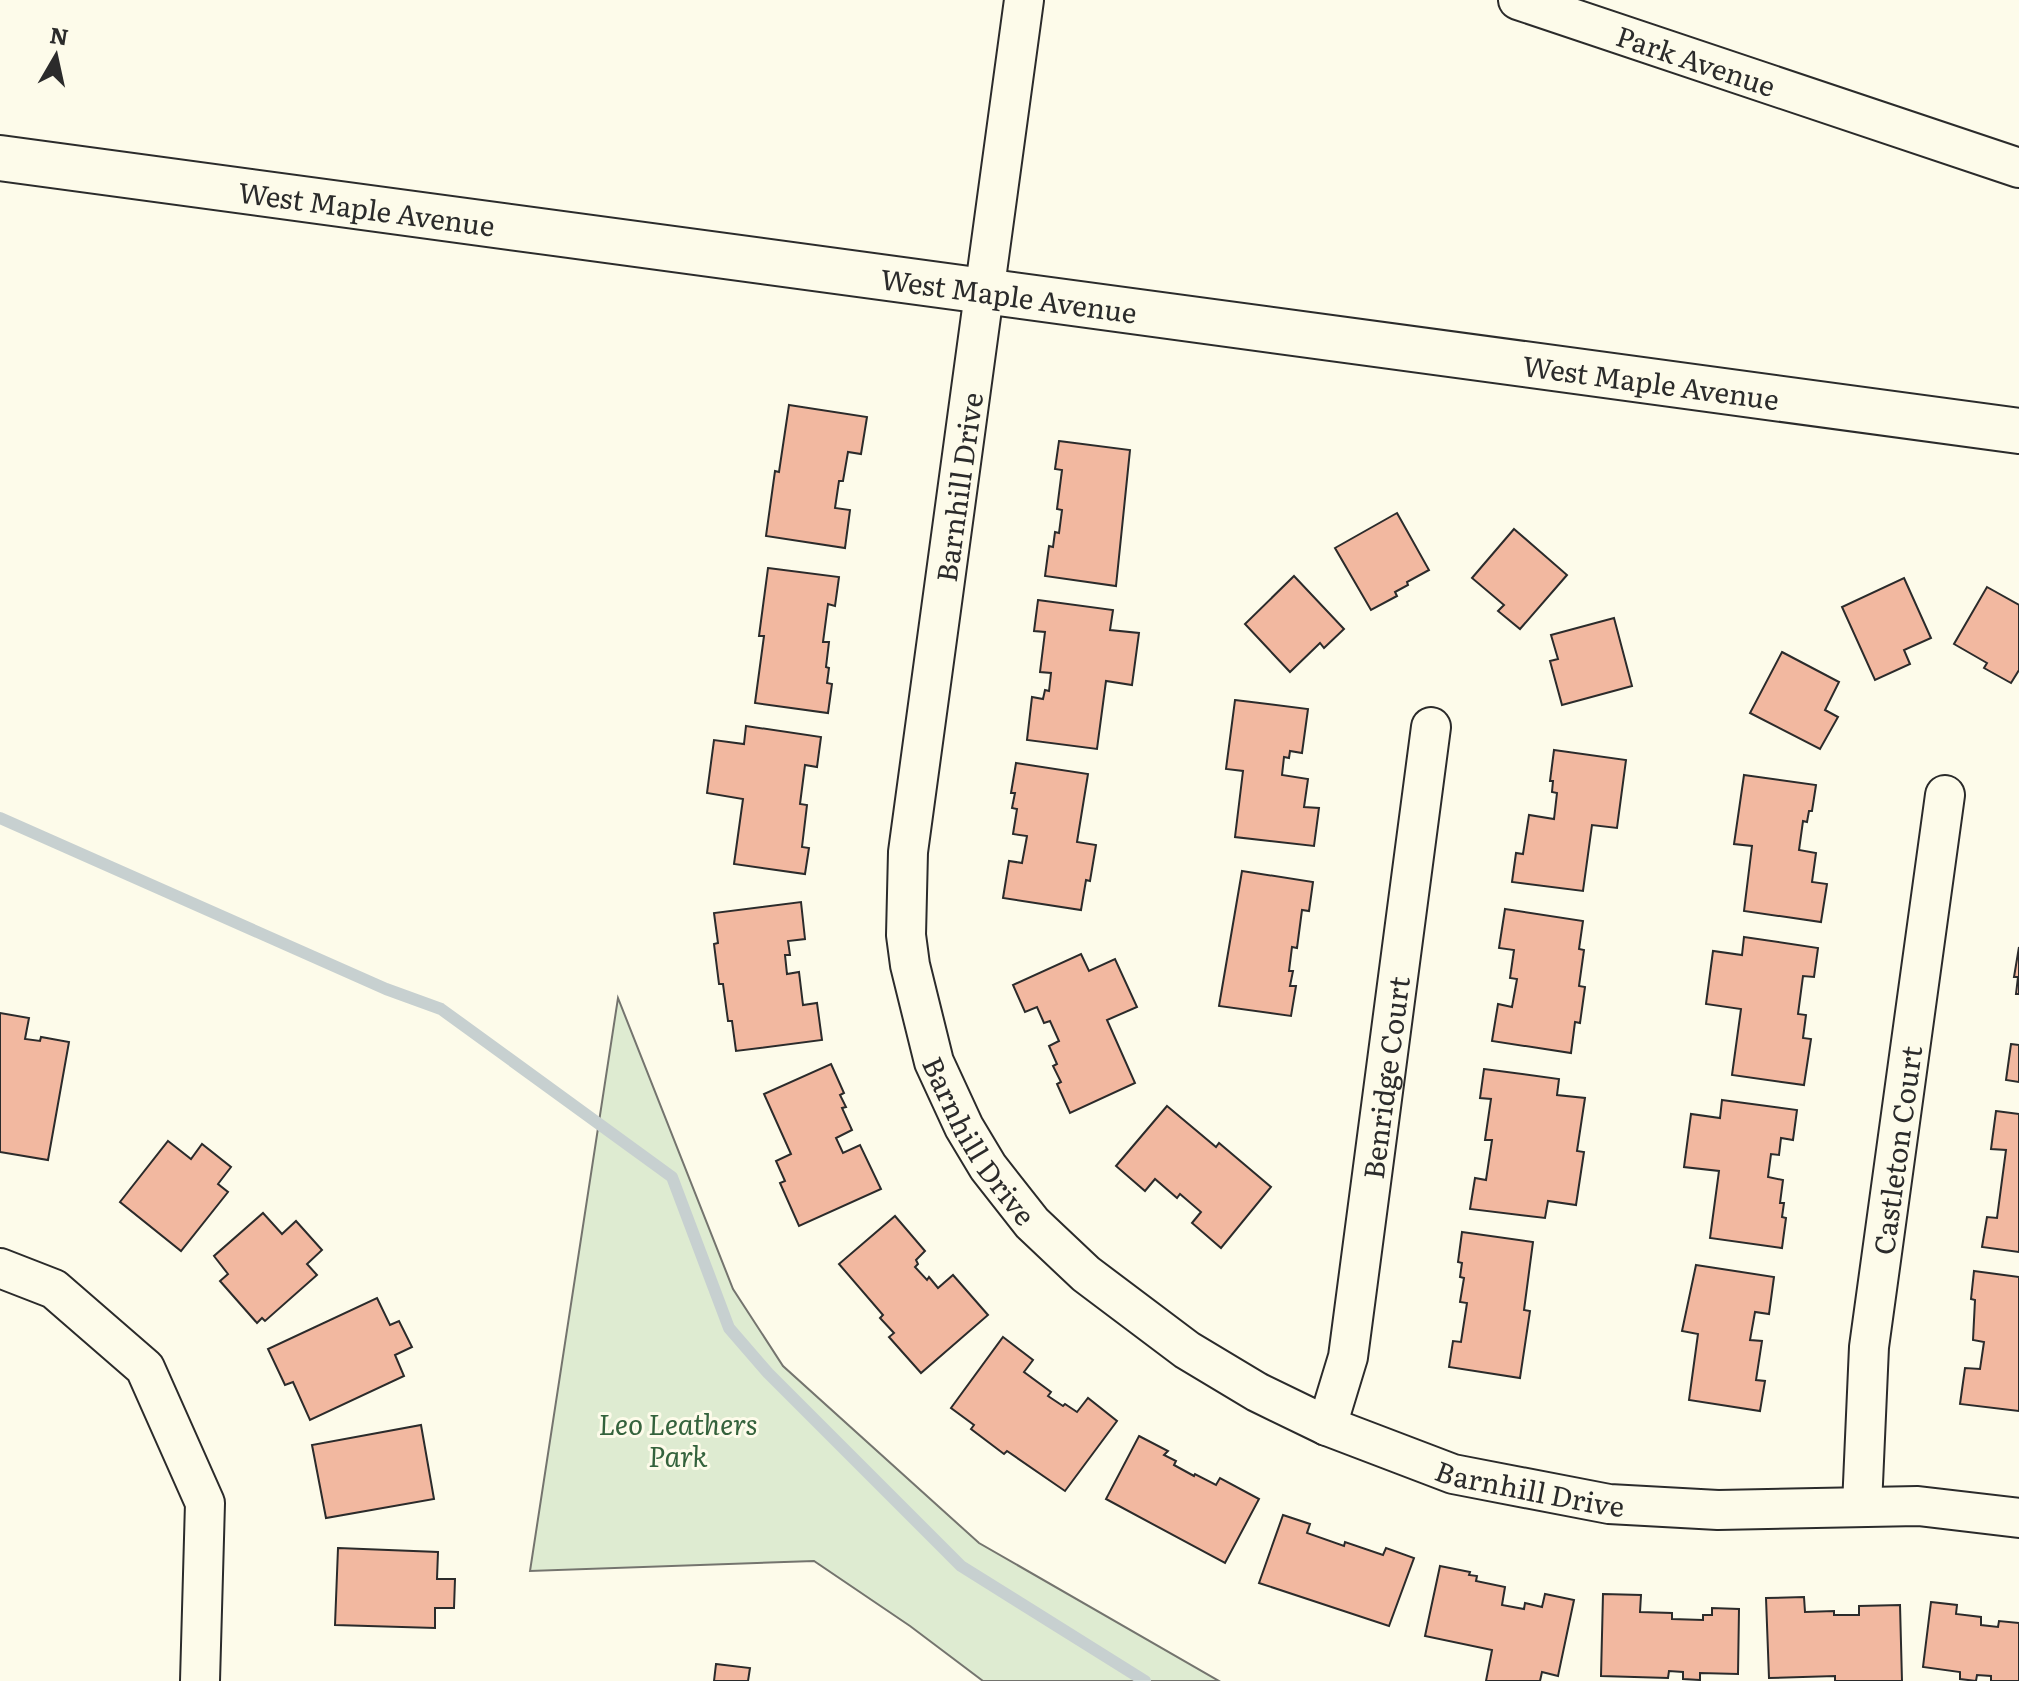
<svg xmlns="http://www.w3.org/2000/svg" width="2019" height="1681" font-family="Literata,serif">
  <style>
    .green { fill: #deebd1; stroke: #74746e; stroke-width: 2 }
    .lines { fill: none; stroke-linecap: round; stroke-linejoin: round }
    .stream { stroke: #c7d0d0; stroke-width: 12 }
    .building { fill: #f2b8a0; stroke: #2b2b2b; stroke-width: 2 }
    .minor-casing { stroke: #2b2b2b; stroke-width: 42 }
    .secondary-casing { stroke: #2b2b2b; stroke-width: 48 }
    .minor { stroke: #fdfbea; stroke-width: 38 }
    .secondary { stroke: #fdfbea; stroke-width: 44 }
    .labels { text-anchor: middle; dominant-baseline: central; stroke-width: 6; stroke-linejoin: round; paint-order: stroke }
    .street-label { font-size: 28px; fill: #2b2b2b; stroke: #fdfbea }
    .park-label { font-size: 28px; font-style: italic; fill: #34623c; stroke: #fdfbea }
  </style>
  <rect width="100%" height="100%" fill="#fdfbea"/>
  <path class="green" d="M 618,998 L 733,1289 L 783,1366 L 979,1543 L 1219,1681 L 983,1681 L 910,1626 L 814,1561 L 530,1571 Z"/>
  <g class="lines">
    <path class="stream" d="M 0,818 L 386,989 L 441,1009 L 672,1177 L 729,1328 L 768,1373 L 961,1566 L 1145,1681"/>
  </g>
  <g class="building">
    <path d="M 789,405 L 867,417 L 861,454 L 848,452 L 843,481 L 839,481 L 835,508 L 850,510 L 845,548 L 766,536 L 775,471 L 779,472 Z"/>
    <path d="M 1059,441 L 1130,450 L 1116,586 L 1045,576 L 1049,546 L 1053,547 L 1055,532 L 1059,533 L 1062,510 L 1057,509 L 1062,470 L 1055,469 Z"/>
    <path d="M 1397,513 L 1429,570 L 1407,582 L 1408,585 L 1395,592 L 1397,596 L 1371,610 L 1335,548 Z"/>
    <path d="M 1514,529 L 1567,575 L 1520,629 L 1498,611 L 1504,605 L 1472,578 Z"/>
    <path d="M 768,568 L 839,577 L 835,606 L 828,604 L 823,642 L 829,642 L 826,667 L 829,668 L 827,683 L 832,684 L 828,713 L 755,703 L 764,636 L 759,636 Z"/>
    <path d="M 1294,576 L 1344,629 L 1324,648 L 1320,643 L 1290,672 L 1245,624 Z"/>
    <path d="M 1904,578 L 1931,638 L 1904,650 L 1910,664 L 1875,680 L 1842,607 Z"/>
    <path d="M 1987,587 L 2019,605 L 2019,670 L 2011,683 L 1984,668 L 1987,663 L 1954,644 Z"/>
    <path d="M 1038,600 L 1113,610 L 1110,630 L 1139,633 L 1132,685 L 1106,681 L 1097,749 L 1027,740 L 1032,697 L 1043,699 L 1045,690 L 1049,691 L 1051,673 L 1040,672 L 1045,632 L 1034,631 Z"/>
    <path d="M 1614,618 L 1632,686 L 1562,705 L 1550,661 L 1558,659 L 1551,635 Z"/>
    <path d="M 1782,652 L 1839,682 L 1825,710 L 1838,717 L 1820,749 L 1750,713 Z"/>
    <path d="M 1235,700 L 1308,709 L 1302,753 L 1290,751 L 1289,758 L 1284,757 L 1282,775 L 1308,779 L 1304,807 L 1319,808 L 1314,846 L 1235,837 L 1243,771 L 1226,769 Z"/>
    <path d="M 746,726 L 821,737 L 817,767 L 805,765 L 800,804 L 807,805 L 802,847 L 809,848 L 805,874 L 734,864 L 743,799 L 707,793 L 714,740 L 744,744 Z"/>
    <path d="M 1554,750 L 1626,760 L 1617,828 L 1592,825 L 1583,891 L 1512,882 L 1516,853 L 1523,854 L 1529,815 L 1554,819 L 1557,793 L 1552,792 L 1553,781 L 1550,781 Z"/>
    <path d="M 1016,763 L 1088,774 L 1077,842 L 1096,845 L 1090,881 L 1086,880 L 1081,910 L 1003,898 L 1009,861 L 1022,863 L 1027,836 L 1013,834 L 1017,809 L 1012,808 L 1015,793 L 1011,793 Z"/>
    <path d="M 1744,775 L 1816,785 L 1812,811 L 1809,811 L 1807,822 L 1803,821 L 1799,850 L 1816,853 L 1812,882 L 1827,884 L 1821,922 L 1744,911 L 1752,846 L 1734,844 Z"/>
    <path d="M 1242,871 L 1313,882 L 1309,911 L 1302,910 L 1297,948 L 1292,947 L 1289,971 L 1293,971 L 1290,986 L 1296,986 L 1291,1016 L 1219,1006 Z"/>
    <path d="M 801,902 L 805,939 L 788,941 L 790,955 L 785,955 L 787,974 L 799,972 L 803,1005 L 817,1003 L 822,1040 L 736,1051 L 732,1021 L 728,1021 L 723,984 L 719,984 L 714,944 L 718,943 L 714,913 Z"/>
    <path d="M 1505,909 L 1583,921 L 1579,949 L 1584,950 L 1579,986 L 1585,987 L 1580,1023 L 1575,1022 L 1571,1053 L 1492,1041 L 1498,1004 L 1512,1007 L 1517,979 L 1510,978 L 1514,950 L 1499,948 Z"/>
    <path d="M 1744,937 L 1818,948 L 1814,977 L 1803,976 L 1798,1014 L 1806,1015 L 1803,1038 L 1811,1039 L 1804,1085 L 1732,1075 L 1741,1009 L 1706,1004 L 1713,951 L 1742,955 Z"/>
    <path d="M 2019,947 L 2019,994 L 2016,994 L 2018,977 L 2014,977 Z"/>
    <path d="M 1081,954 L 1089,971 L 1115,959 L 1137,1007 L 1107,1020 L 1135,1083 L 1070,1113 L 1057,1084 L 1061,1082 L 1053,1066 L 1057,1064 L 1049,1046 L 1059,1041 L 1050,1021 L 1044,1023 L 1037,1007 L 1025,1012 L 1013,985 Z"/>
    <path d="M 0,1013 L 29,1018 L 25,1039 L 40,1041 L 41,1037 L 69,1042 L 48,1160 L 0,1152 Z"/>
    <path d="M 2011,1044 L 2019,1045 L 2019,1082 L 2006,1080 Z"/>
    <path d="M 831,1064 L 844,1093 L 840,1095 L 846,1107 L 842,1108 L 852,1130 L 836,1138 L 843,1153 L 860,1145 L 881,1189 L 799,1226 L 780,1183 L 785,1181 L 776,1161 L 791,1154 L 764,1094 Z"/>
    <path d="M 1484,1069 L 1559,1079 L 1557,1095 L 1585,1098 L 1577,1151 L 1584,1152 L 1576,1205 L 1548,1201 L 1545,1218 L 1470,1209 L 1475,1178 L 1486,1180 L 1492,1140 L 1485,1140 L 1491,1099 L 1480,1098 Z"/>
    <path d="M 1722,1100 L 1797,1110 L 1793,1140 L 1781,1138 L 1779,1155 L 1771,1154 L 1768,1177 L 1783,1180 L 1780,1203 L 1784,1203 L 1782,1217 L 1786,1218 L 1782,1248 L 1710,1238 L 1719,1171 L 1684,1167 L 1691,1114 L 1720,1118 Z"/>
    <path d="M 1167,1106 L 1216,1147 L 1219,1143 L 1271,1187 L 1221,1248 L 1192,1223 L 1201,1212 L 1180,1194 L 1177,1198 L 1155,1179 L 1145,1191 L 1116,1166 Z"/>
    <path d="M 1996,1111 L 2019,1114 L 2019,1252 L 1982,1247 L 1987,1217 L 1997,1218 L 2006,1150 L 1991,1149 Z"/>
    <path d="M 168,1141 L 191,1159 L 202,1144 L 231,1167 L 218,1184 L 228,1192 L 181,1251 L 120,1202 Z"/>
    <path d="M 263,1213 L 282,1234 L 296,1221 L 322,1250 L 307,1264 L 317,1275 L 265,1321 L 262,1318 L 257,1323 L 220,1281 L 228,1274 L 214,1256 Z"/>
    <path d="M 895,1216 L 925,1251 L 916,1260 L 918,1264 L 915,1267 L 927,1280 L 929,1277 L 938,1288 L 953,1275 L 988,1315 L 921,1373 L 889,1337 L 894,1333 L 880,1318 L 883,1315 L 839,1264 Z"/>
    <path d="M 1462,1232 L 1533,1242 L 1524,1310 L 1530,1311 L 1520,1378 L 1449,1367 L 1453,1341 L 1461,1342 L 1467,1303 L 1460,1302 L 1464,1278 L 1460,1277 L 1462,1263 L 1458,1262 Z"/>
    <path d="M 1696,1265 L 1774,1277 L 1769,1314 L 1755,1312 L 1750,1340 L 1762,1341 L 1756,1380 L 1765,1381 L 1760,1411 L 1689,1400 L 1698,1334 L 1682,1331 Z"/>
    <path d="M 1974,1271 L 2019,1277 L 2019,1411 L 1960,1404 L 1965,1368 L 1980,1369 L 1984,1342 L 1973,1340 L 1975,1300 L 1971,1299 Z"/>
    <path d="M 377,1298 L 390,1325 L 399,1321 L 412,1347 L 395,1355 L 404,1376 L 310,1420 L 293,1382 L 285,1385 L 268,1349 Z"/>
    <path d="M 1003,1337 L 1033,1360 L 1024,1372 L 1051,1392 L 1048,1396 L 1063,1406 L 1065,1404 L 1077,1412 L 1088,1398 L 1117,1421 L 1065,1491 L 1007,1451 L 1004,1454 L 971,1429 L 974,1425 L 951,1408 Z"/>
    <path d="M 421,1425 L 434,1499 L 326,1518 L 312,1445 Z"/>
    <path d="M 1139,1436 L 1168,1451 L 1164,1455 L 1176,1461 L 1174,1465 L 1194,1476 L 1195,1474 L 1216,1485 L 1220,1478 L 1259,1499 L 1225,1563 L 1106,1499 Z"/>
    <path d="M 1283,1515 L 1310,1524 L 1307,1533 L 1344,1546 L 1345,1542 L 1383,1555 L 1386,1548 L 1414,1558 L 1389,1626 L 1259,1583 Z"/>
    <path d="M 338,1548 L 438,1552 L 437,1579 L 455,1579 L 454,1608 L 435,1608 L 435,1628 L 335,1625 Z"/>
    <path d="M 1440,1566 L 1470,1572 L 1469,1575 L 1477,1576 L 1476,1581 L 1505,1587 L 1502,1605 L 1524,1609 L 1525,1603 L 1542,1607 L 1545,1594 L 1574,1600 L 1558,1676 L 1542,1672 L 1540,1681 L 1486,1681 L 1492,1650 L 1425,1636 Z"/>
    <path d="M 1603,1594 L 1641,1595 L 1640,1612 L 1672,1613 L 1672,1619 L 1703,1620 L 1703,1615 L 1712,1615 L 1712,1608 L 1739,1609 L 1738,1674 L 1700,1673 L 1700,1680 L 1683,1679 L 1683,1672 L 1669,1671 L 1668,1678 L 1601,1676 Z"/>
    <path d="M 1804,1597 L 1805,1612 L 1834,1611 L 1834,1615 L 1859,1615 L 1859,1606 L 1900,1605 L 1902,1681 L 1835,1681 L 1835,1676 L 1769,1678 L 1766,1598 Z"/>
    <path d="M 1931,1602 L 1957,1605 L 1956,1614 L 1981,1617 L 1981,1625 L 1998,1627 L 1999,1621 L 2019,1623 L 2019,1681 L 1991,1681 L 1991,1676 L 1977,1675 L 1976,1681 L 1960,1679 L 1960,1672 L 1923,1667 Z"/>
    <path d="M 716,1664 L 750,1668 L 748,1681 L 714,1681 Z"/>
  </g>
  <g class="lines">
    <defs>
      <g id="minor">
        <path id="s1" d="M 1024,0 L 908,852 L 906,935 L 910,965 L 934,1062 L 964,1127 L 988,1167 L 1032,1223 L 1086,1274 L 1187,1350 L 1257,1392 L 1327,1426 L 1453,1474 L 1609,1504 L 1718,1510 L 1918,1506 L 2019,1518"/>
        <path id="s2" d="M 1518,0 L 2019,168"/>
        <path d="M 0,1268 L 54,1289 L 145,1368 L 205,1503 L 200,1681"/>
        <path id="s3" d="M 1327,1426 L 1348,1357 L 1431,727"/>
        <path id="s4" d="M 1862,1506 L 1869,1347 L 1945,795"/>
      </g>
      <g id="secondary">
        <path id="s5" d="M 0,158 L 2019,431"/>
      </g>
    </defs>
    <use href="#minor" class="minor-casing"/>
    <use href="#secondary" class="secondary-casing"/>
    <use href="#minor" class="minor"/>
    <use href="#secondary" class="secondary"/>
  </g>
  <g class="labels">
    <g class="street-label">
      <text stroke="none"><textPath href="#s2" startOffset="188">Park Avenue</textPath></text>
      <text stroke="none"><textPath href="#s5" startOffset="370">West Maple Avenue</textPath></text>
      <text stroke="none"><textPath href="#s5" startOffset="1018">West Maple Avenue</textPath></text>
      <text stroke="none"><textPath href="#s5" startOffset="1666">West Maple Avenue</textPath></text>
      <text transform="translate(958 487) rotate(-82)">Barnhill Drive</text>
      <text stroke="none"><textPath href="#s3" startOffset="354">Benridge Court</textPath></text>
      <text stroke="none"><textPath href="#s1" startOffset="1164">Barnhill Drive</textPath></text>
      <text stroke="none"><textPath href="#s4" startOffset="358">Castleton Court</textPath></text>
      <text stroke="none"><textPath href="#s1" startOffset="1836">Barnhill Drive</textPath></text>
    </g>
    <g class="park-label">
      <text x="678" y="1423">Leo Leathers<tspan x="678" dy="32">Park</tspan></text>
    </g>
  </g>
  <g transform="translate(56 56) rotate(9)" stroke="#fdfbea" stroke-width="6" paint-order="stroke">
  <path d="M0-6L14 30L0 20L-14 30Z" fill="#2b2b2b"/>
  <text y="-12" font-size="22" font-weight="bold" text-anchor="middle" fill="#2b2b2b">N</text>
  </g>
</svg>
